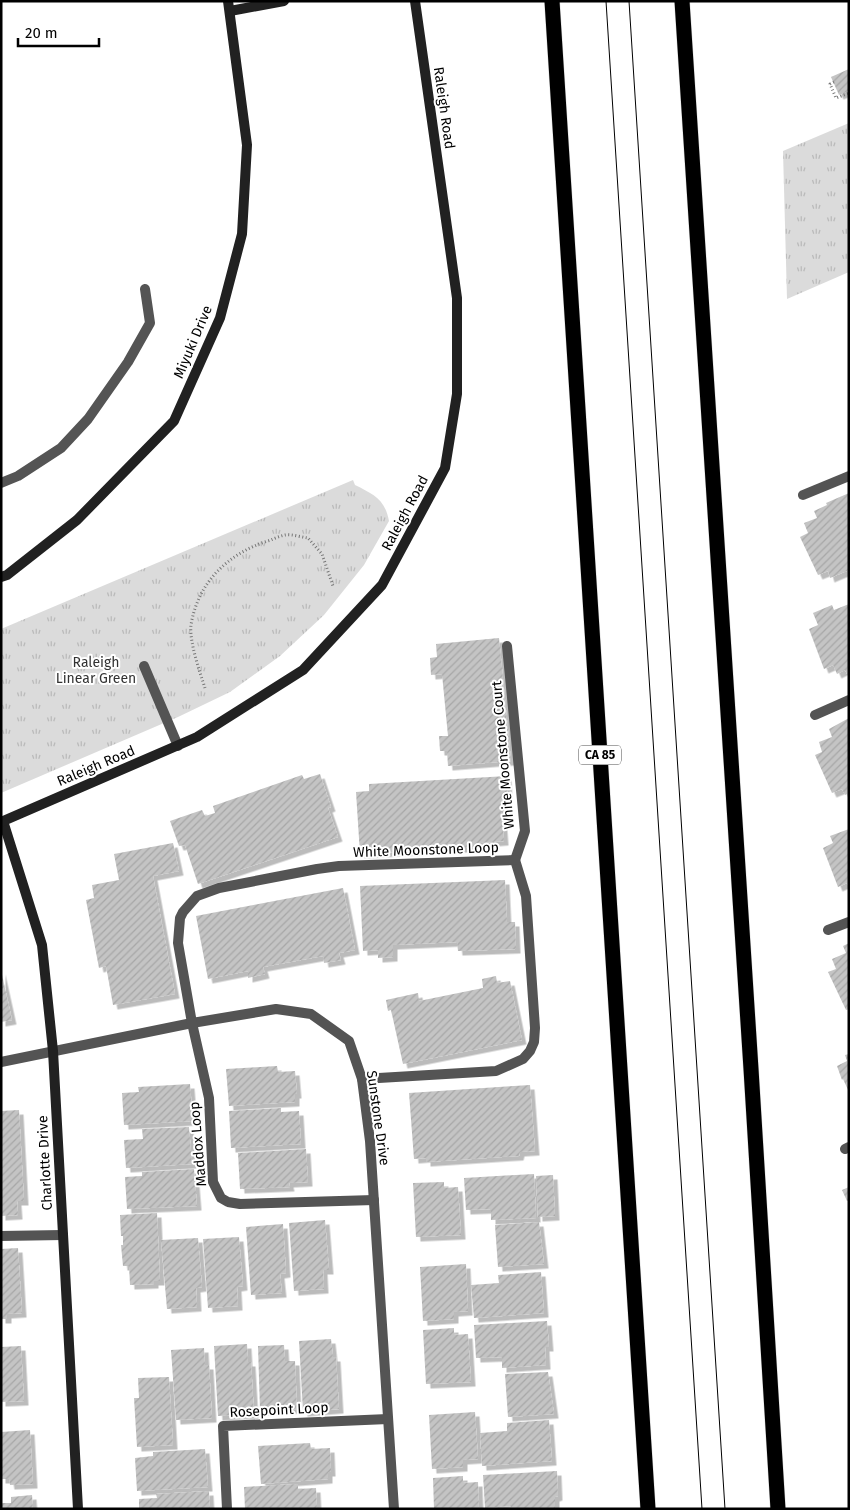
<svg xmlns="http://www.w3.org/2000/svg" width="850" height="1510" font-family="'Fira Sans',sans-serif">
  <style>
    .grass { fill: url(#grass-tufts) }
    .building { fill: url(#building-hatch); filter: url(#shadow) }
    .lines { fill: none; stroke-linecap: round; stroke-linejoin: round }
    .highway-casing { stroke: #dbdbdb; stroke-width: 16 }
    .path { stroke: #767676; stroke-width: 3; stroke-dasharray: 1 2.5; stroke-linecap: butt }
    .lane { stroke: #545454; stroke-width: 10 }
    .street { stroke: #545454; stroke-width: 10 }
    .secondary { stroke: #212121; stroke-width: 10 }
    .highway { stroke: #000; stroke-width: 15 }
    .tram { stroke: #000; stroke-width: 1 }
    .labels { text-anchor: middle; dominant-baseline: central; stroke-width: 4; stroke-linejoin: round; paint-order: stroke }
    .shield { fill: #fff; stroke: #4c4c4c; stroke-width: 1 }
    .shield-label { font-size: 12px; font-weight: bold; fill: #000 }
    .street-label { font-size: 14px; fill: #000; stroke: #fff }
    .park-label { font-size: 14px; fill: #323232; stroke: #fff }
  </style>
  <defs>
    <pattern id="grass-tufts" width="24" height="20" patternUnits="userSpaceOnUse" patternTransform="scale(1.25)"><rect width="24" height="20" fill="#dbdbdb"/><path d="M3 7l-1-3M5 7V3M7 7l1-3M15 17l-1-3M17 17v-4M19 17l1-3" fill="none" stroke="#bababa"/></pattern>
    <pattern id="building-hatch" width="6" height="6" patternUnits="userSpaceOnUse" patternTransform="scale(1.25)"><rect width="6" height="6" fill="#c4c4c4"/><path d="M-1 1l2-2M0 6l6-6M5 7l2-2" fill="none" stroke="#a7a7a7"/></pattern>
    <filter id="shadow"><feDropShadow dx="4.5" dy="4.5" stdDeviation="0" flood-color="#0004"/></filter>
  </defs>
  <rect width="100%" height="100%" fill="#fff"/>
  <g class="grass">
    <path d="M 849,123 L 849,272 L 787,299 L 783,151 Z"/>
    <path d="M 353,480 L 355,485 C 373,494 385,499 389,521 L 364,565 L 324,615 L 280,656 L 230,692 L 178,717 L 1,793 L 1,629 Z"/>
  </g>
  <g class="building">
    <path d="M 849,69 L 849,91 L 839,95 L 831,77 Z"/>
    <path d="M 849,493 L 849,570 L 830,578 L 828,571 L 818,575 L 800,537 L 808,533 L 804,523 L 817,518 L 814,511 L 827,505 L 826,503 Z"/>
    <path d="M 849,604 L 849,678 L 845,670 L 837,674 L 833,665 L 824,669 L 809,629 L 818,625 L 813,613 L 832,605 L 834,610 Z"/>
    <path d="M 499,638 L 511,761 L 448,766 L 447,751 L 440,751 L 439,736 L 448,736 L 442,674 L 431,675 L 430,658 L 437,657 L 436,644 Z"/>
    <path d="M 849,718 L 849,793 L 845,795 L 842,789 L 832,793 L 815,755 L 822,752 L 819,742 L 832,737 L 829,729 Z"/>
    <path d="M 320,774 L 331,807 L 328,808 L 338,837 L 198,884 L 185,845 L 179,846 L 170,821 L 202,810 L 205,816 L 215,813 L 213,806 L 302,775 L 304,779 Z"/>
    <path d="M 507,776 L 508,800 L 501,800 L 504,841 L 480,843 L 480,847 L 360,854 L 356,792 L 369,791 L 369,784 Z"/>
    <path d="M 849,829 L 849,887 L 847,883 L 838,887 L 823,848 L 833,843 L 830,836 Z"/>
    <path d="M 173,843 L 179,871 L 153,876 L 175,994 L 113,1005 L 106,966 L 99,968 L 86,900 L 94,898 L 92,885 L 119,880 L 114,854 Z"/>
    <path d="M 505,880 L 507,922 L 515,922 L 516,949 L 458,951 L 457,942 L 393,945 L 393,957 L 378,958 L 378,950 L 363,951 L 360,886 Z"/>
    <path d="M 343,888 L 355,950 L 339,953 L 341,960 L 324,963 L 323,956 L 263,967 L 265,974 L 248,978 L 248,971 L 208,979 L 196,916 Z"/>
    <path d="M 849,943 L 849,1009 L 846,1010 L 828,972 L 836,969 L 832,959 L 846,953 L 843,946 Z"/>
    <path d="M 1,970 L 12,1020 L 1,1022 Z"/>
    <path d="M 496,976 L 497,983 L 510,981 L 522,1040 L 403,1064 L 391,1010 L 388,1011 L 386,1000 L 418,993 L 419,1001 L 483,988 L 482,979 Z"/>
    <path d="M 849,1054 L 849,1092 L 843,1079 L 842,1080 L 837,1066 L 847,1061 L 845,1055 Z"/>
    <path d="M 277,1066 L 278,1072 L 295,1071 L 297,1094 L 295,1094 L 295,1102 L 229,1106 L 226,1069 Z"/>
    <path d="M 190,1084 L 193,1121 L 124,1125 L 122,1093 L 139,1092 L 138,1087 Z"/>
    <path d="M 530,1085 L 535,1151 L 520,1152 L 519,1156 L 426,1162 L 426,1158 L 414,1159 L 409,1093 Z"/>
    <path d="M 281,1108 L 281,1112 L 299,1111 L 301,1144 L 231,1148 L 229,1111 Z"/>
    <path d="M 19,1110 L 24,1201 L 17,1201 L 18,1215 L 1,1216 L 1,1111 Z"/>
    <path d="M 189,1127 L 192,1164 L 126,1168 L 124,1140 L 143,1139 L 142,1129 Z"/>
    <path d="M 306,1149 L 308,1182 L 289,1183 L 290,1187 L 240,1189 L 238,1153 Z"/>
    <path d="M 194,1169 L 197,1206 L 127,1209 L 125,1177 L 142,1176 L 142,1172 Z"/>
    <path d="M 534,1174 L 536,1218 L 491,1220 L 491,1209 L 466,1210 L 464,1178 Z"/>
    <path d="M 553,1175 L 555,1216 L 538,1217 L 536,1176 Z"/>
    <path d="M 444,1182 L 444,1188 L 458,1187 L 461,1235 L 416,1237 L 413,1183 Z"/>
    <path d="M 849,1187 L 849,1200 L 847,1201 L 842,1190 Z"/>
    <path d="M 157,1213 L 160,1281 L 154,1281 L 154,1284 L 130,1285 L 129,1266 L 123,1266 L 121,1245 L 123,1245 L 123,1236 L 121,1236 L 120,1215 Z"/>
    <path d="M 325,1220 L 329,1270 L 323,1270 L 324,1289 L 294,1291 L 289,1223 Z"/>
    <path d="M 539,1222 L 544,1264 L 498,1267 L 495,1225 Z"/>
    <path d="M 283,1224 L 286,1273 L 280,1274 L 282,1293 L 251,1295 L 246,1227 Z"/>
    <path d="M 239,1237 L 243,1286 L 237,1287 L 238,1306 L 208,1308 L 203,1239 Z"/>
    <path d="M 198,1238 L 202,1287 L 196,1288 L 197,1307 L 167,1309 L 161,1240 Z"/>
    <path d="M 18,1248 L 22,1313 L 7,1314 L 7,1319 L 1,1319 L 1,1249 Z"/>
    <path d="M 466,1264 L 468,1311 L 454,1312 L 454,1319 L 423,1321 L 420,1267 Z"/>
    <path d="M 541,1272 L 544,1313 L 474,1318 L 471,1285 L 499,1283 L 498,1275 Z"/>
    <path d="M 547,1321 L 549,1347 L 545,1347 L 546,1365 L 502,1368 L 502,1357 L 476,1358 L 474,1325 Z"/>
    <path d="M 454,1328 L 454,1335 L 468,1334 L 471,1382 L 426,1384 L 423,1330 Z"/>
    <path d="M 331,1339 L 333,1357 L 336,1357 L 339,1409 L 303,1412 L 299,1341 Z"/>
    <path d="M 247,1344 L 248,1362 L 251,1362 L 254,1414 L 218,1416 L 214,1346 Z"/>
    <path d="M 284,1345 L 285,1361 L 295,1361 L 297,1409 L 260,1411 L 258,1346 Z"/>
    <path d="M 21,1346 L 24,1401 L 1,1402 L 1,1347 Z"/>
    <path d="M 204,1348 L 205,1365 L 209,1365 L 212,1418 L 176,1420 L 171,1350 Z"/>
    <path d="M 548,1372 L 554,1414 L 508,1417 L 505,1374 Z"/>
    <path d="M 169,1377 L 173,1445 L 137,1447 L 134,1398 L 139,1398 L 138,1378 Z"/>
    <path d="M 475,1412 L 478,1459 L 463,1460 L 463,1467 L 432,1469 L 429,1415 Z"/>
    <path d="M 549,1420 L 552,1461 L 482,1466 L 480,1433 L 507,1431 L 507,1423 Z"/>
    <path d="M 30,1430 L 33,1484 L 10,1485 L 9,1479 L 1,1479 L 1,1432 Z"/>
    <path d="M 310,1443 L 311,1449 L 330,1448 L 331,1472 L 328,1472 L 328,1479 L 261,1484 L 258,1446 Z"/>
    <path d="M 205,1449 L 208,1487 L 137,1491 L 135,1458 L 153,1456 L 153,1452 Z"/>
    <path d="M 557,1471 L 558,1496 L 555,1497 L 555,1509 L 511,1509 L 511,1506 L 485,1508 L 483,1475 Z"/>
    <path d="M 463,1476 L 463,1483 L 478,1482 L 479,1509 L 434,1509 L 433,1478 Z"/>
    <path d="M 298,1484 L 298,1489 L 316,1488 L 317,1509 L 245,1509 L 244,1487 Z"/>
    <path d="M 209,1491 L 210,1509 L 139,1509 L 139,1499 L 157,1498 L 156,1494 Z"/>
    <path d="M 32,1495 L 33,1509 L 1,1509 L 1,1503 L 11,1503 L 11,1497 Z"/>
  </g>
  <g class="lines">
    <defs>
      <g id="highway">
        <path d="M 552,1 L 648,1509"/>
        <path d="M 682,1 L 751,1069 L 778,1509"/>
      </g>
    </defs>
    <use href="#highway" class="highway-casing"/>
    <g class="path">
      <path d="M 834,82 L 830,84 L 836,98 L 849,93"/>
      <path d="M 205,688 C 200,673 189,641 191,625 C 198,581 230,552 271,540 C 275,538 280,536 285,535 C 292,534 301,537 308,538 L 322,554 L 333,586"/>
    </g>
    <g class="lane">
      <path d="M 1,483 L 18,476 L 61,448 L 88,419 L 128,362 L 150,323 L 145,289"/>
      <path d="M 144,666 L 178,746"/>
    </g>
    <g class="street">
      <path d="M 803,495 L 849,476"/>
      <path d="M 507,646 L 525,831 L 515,860"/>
      <path d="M 815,715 L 849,700"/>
      <path d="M 828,930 L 849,922"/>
      <path d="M 1,1062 L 192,1023 L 276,1009 L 311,1014 L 349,1041 L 362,1079 L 370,1141 L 394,1509"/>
      <path d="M 362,1079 L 496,1071 L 523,1059 L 530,1051 L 534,1042 L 535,1028 L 526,896 L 515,860"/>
      <path d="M 845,1149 L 849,1147"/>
      <path d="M 374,1200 L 240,1204 L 228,1202 L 221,1198 L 213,1182 L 209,1098 L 192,1023 L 178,943 L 180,918 L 183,912 L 197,896 L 219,888 L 317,869 L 339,866 L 515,860"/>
      <path d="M 1,1236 L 63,1235"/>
      <path d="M 227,1509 L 223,1426 L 388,1419"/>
    </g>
    <g class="secondary">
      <path d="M 230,11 L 284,1"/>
      <path d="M 1,577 L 7,575 L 77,520 L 174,421 L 220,318 L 242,234 L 247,145 L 228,1"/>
      <path d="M 3,821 L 42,945 L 53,1051 L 78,1509"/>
      <path d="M 1,822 L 197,737 L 303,670 L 382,585 L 445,468 L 457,394 L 457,298 L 415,1"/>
    </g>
    <use href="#highway" class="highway"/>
    <g class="tram">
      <path d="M 606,1 L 702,1509"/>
      <path d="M 629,1 L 725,1509"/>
    </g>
  </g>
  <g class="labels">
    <rect class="shield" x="579" y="745.5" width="42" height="19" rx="4"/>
    <g class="shield-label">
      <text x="600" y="755">CA 85</text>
    </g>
    <g class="street-label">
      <text transform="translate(444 108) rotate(82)">Raleigh Road</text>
      <text transform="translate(193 342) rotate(-67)">Miyuki Drive</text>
      <text transform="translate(405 513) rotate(-62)">Raleigh Road</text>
      <text transform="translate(503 755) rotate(-95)">White Moonstone Court</text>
      <text transform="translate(96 766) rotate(-23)">Raleigh Road</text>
      <text transform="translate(426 850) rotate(-2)">White Moonstone Loop</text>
      <text transform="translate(378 1118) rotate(82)">Sunstone Drive</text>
      <text transform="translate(198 1144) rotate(-95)">Maddox Loop</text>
      <text transform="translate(45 1163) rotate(-93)">Charlotte Drive</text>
      <text transform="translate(279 1410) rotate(-3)">Rosepoint Loop</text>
    </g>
    <g class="park-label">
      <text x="96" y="662">Raleigh<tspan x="96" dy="16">Linear Green</tspan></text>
    </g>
  </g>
  <rect width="850" height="1510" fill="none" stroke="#000000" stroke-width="5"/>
  <path d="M18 38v8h81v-8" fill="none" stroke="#000000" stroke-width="2.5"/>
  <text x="25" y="38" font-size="15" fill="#000000" stroke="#ffffff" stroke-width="4" paint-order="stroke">20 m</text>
</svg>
